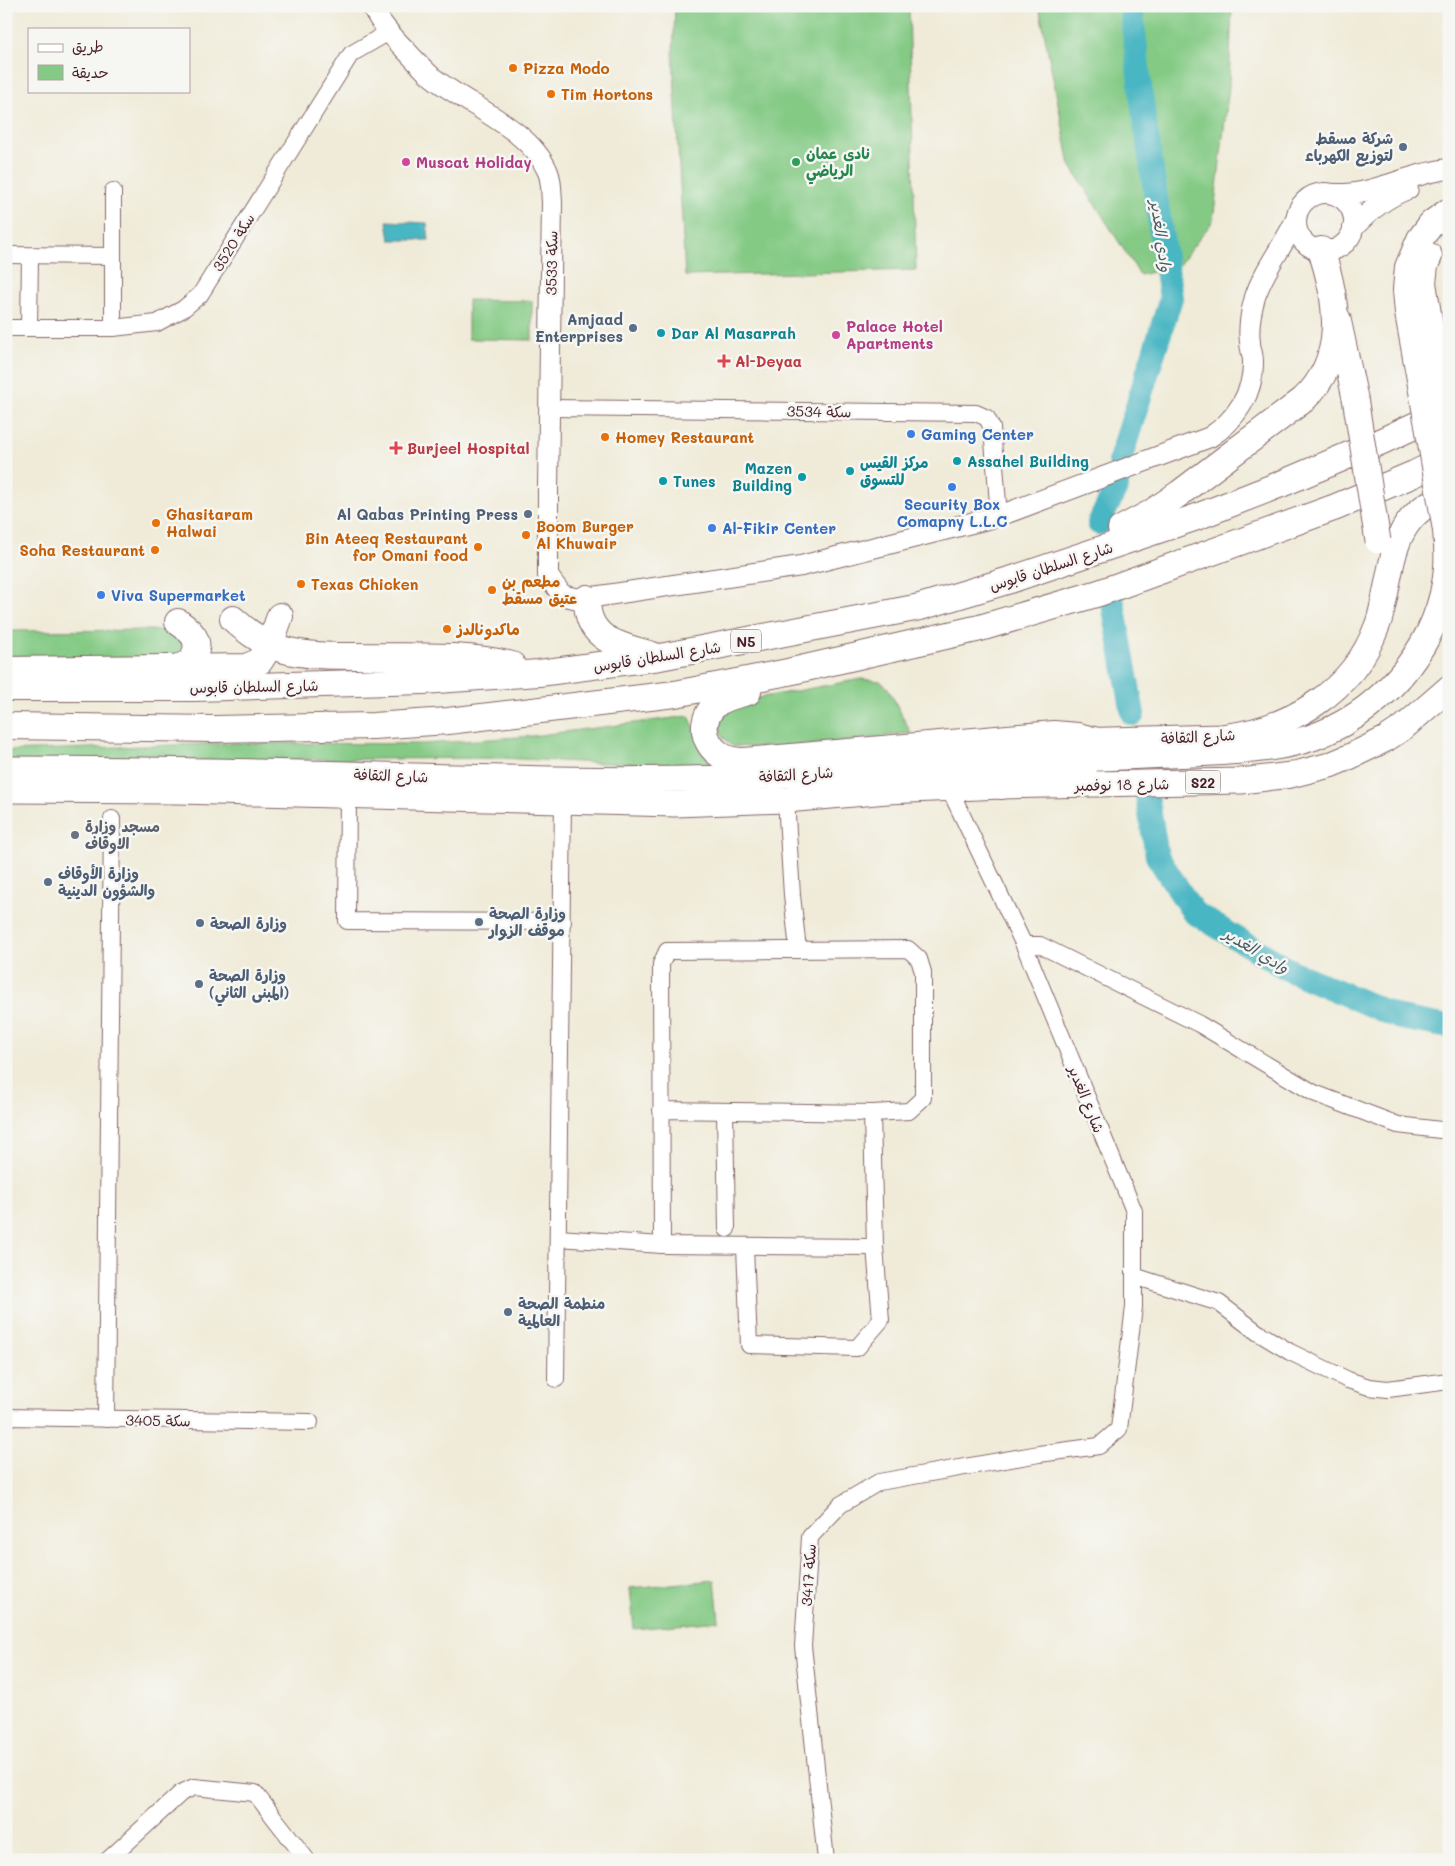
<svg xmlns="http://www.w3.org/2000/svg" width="1455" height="1866" font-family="Mali,'Playpen Sans Arabic',sans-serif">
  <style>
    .green { fill: #84ca85; stroke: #677458 }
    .water { fill: #48b6c3; stroke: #496a77 }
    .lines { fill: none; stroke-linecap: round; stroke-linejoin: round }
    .river { stroke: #48b6c3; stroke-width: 24 }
    .minor-casing { stroke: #846668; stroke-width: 18 }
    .tertiary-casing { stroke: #846668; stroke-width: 22 }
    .primary-casing { stroke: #846668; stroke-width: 27 }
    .trunk-casing { stroke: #846668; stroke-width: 28 }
    .minor { stroke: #fff; stroke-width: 16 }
    .tertiary { stroke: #fff; stroke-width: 20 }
    .primary { stroke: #fff; stroke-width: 25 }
    .trunk { stroke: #fff; stroke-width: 26 }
    .primary-bridge-casing { stroke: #846668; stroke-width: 27; stroke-linecap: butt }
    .trunk-bridge-casing { stroke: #846668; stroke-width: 28; stroke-linecap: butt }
    .primary-bridge { stroke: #fff; stroke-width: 25 }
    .trunk-bridge { stroke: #fff; stroke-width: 26 }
    .food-dot { fill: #e8710a; stroke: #f6f6f2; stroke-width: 2 }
    .service-dot { fill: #5c6f8a; stroke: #f6f6f2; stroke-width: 2 }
    .hotel-dot { fill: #d1479c; stroke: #f6f6f2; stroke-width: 2 }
    .leisure-dot { fill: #2e9e5b; stroke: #f6f6f2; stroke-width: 2 }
    .culture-dot { fill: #0f9aa8; stroke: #f6f6f2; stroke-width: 2 }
    .health-dot { fill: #e0444e; stroke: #f6f6f2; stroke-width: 2 }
    .shop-dot { fill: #3f7fe0; stroke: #f6f6f2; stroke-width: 2 }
    .worship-dot { fill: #6b7280; stroke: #f6f6f2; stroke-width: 2 }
    .labels { text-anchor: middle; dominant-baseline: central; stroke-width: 5; stroke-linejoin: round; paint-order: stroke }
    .shield { fill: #f6f6f2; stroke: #7e6067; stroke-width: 1 }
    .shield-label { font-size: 14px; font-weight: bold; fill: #4a1f2b }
    .food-label { font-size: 15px; font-weight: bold; fill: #c56008; stroke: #f6f6f2; text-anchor: start }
    .service-label { font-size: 15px; font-weight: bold; fill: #4e5e75; stroke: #f6f6f2; text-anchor: start }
    .leisure-label { font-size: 15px; font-weight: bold; fill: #27864d; stroke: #f6f6f2; text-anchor: start }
    .hotel-label { font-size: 15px; font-weight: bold; fill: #b23c85; stroke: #f6f6f2; text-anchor: start }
    .street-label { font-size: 15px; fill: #4a1f2b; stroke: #f6f6f2 }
    .culture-label { font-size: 15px; font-weight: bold; fill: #0d838f; stroke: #f6f6f2; text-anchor: start }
    .health-label { font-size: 15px; font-weight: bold; fill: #be3a42; stroke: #f6f6f2; text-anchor: start }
    .shop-label { font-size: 15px; font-weight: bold; fill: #366cbe; stroke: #f6f6f2; text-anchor: start }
    .worship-label { font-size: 15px; font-weight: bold; fill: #5b616d; stroke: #f6f6f2; text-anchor: start }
    .water-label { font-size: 16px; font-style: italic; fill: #495b68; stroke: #f6f6f2 }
  </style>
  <rect width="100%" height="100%" fill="#f6f6f2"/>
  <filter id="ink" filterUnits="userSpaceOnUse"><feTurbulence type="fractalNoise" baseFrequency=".02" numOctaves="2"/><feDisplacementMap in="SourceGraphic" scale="10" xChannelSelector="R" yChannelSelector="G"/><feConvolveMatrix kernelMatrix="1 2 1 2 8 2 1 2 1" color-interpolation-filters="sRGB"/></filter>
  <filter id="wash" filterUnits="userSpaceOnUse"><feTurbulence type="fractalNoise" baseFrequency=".0096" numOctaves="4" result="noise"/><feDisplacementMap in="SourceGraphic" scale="20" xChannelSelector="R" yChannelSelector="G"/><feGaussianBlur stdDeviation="1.12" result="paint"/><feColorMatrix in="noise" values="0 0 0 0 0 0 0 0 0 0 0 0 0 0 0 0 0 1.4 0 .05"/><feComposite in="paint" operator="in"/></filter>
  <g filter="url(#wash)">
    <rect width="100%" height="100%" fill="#f0ebd8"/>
    <g class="green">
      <path d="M 673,6 L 909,6 L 916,270 L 685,276 L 673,54 L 675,9 Z"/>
      <path d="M 1039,6 L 1232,6 L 1229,86 L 1213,221 L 1178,266 L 1140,275 L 1070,165 Z"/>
      <path d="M 468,300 L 532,301 L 532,340 L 468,339 Z"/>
      <path d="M 177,630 L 191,646 L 178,659 L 6,662 L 6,631 Z"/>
      <path d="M 861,679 L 880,681 L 888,688 L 911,733 C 852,740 791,750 732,746 C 713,731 719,720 731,703 Z"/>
      <path d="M 689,716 L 711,764 L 598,763 L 502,758 L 6,762 L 6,751 L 228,743 L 423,744 L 532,736 Z"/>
      <path d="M 715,1580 L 719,1621 L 634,1629 L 630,1588 Z"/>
    </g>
    <path class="water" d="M 387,221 L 427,223 L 429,240 L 390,240 Z"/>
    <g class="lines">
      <g class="river">
        <path d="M 1120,460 L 1171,298 L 1143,110 L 1131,6"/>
        <path d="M 1099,523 L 1117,486"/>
        <path d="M 1111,593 L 1133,714"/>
        <path d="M 1146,789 L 1157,856 L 1193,912 L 1291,971 L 1400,1018 L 1449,1027"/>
      </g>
    </g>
  </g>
  <g filter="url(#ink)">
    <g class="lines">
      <defs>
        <g id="minor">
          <path d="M 6,255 L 113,256"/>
          <path d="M 6,328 L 113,328 L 157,323 L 183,309 L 200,295 L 351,54 L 389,32"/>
          <path d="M 29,328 L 30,256"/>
          <path d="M 113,328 L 113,191"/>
          <path d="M 550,408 L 976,413 L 987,418 L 992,428 L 999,516"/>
          <path d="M 348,794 L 347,921 L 563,922"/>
          <path d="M 786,800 L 792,895 L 798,950"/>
          <path d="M 1024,945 L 1040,945 L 1199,1024 L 1314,1093 L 1398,1125 L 1449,1131"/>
          <path d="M 661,1110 L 872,1113 L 909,1111 L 923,1098 L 923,972 L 919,959 L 908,949 L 667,951 L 661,964 L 662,1245"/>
          <path d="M 725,1111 L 727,1229"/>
          <path d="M 558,1238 L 662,1245 L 875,1247"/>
          <path d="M 745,1247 L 749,1345 L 857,1348 L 881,1320 L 875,1247 L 872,1113"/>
          <path d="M 1134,1276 L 1219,1303 L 1257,1332 L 1290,1352 L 1348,1380 L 1369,1387 L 1388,1389 L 1449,1381"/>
          <path d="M 556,1379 L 563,801"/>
          <path d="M 6,1417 L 310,1422"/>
          <path d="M 106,1419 L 112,819"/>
          <path d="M 108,1860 L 181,1793 L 194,1787 L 255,1793 L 307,1860"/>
          <path d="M 826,1860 L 803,1646 L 810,1537 L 840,1505 L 879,1482 L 1039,1454 L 1099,1446 L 1119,1429 L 1134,1307 L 1134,1211 L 1024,945 L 949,788"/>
        </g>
        <g id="tertiary">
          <path d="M 372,6 C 381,26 397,41 412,57 C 418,63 424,70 431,76 C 466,105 530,128 548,172 C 552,182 551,192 552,202 L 548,488 L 548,576 L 562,595 L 578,599 L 587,598 L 801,566 L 999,516 L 1210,437 C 1236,420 1254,393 1253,361 C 1253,354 1250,349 1250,342 C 1248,328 1251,311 1255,297 C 1264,269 1284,246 1296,219"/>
          <circle cx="1325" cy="222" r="29"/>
          <path d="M 1333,194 C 1374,196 1409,173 1449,169"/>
          <path d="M 1353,228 C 1369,211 1386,197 1408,189"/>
        </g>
        <g id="primary">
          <path d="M 1338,319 L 1355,398"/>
          <path d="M 1073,741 L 1222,737 C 1290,729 1353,692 1377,626 C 1381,617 1382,608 1384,600 C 1395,549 1395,516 1449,493"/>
          <path d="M 6,769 C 143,769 279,772 415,776 C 565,780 714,784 863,769"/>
          <path d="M 6,790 L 179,791 L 675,804 L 786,800 L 887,791 L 1001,786 L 1241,781 L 1291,775 L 1330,765 L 1349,757 L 1386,739 L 1404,727 L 1449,688"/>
        </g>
        <g id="trunk">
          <path d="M 1429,256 L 1425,265 L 1423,283 L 1438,376"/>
          <path d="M 1421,385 L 1408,313 L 1406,290 L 1408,267 L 1420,239 L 1432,223 L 1449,211"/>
          <path d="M 1121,529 L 1151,513 L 1180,493 L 1303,400 C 1347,359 1338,301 1321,250"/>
          <path d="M 587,598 C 586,641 619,645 652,655"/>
          <path d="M 233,619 C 247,632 263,643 281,649 C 305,656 332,656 357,656 C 408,657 462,653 512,665"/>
          <path d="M 172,669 L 191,663 C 202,643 196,634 178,622"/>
          <path d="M 6,670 L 246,667 L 260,661 L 270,645 L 280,616"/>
          <path d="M 6,688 L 194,688 L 423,681 L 539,673 L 660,657 L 920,607 L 1013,579 L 1194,518 L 1281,484 L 1382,441 L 1446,411"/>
          <path d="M 748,692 C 737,695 724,697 715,705 C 691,729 713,763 744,761 L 1054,734 L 1078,736 L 1094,740"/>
          <path d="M 6,726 L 215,729 L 373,726 L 448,721 L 675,694 L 788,672 L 980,628 L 1099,593 L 1336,507 L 1414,474 L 1449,457"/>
          <path d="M 841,771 C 876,774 909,770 943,767 C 977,764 1010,761 1044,760 C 1089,758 1135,756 1180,754 C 1223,752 1281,751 1321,734 C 1388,706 1441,641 1447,568 C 1448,556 1447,542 1446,530"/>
          <path d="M 1001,786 L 1035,779 L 1084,774"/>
        </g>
      </defs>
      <use href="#minor" class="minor-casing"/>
      <use href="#tertiary" class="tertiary-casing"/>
      <use href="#primary" class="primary-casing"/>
      <use href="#trunk" class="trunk-casing"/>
      <use href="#minor" class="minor"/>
      <use href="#tertiary" class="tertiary"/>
      <use href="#primary" class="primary"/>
      <use href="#trunk" class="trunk"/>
      <defs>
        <path id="primary-bridge" d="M 1355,398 L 1378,541"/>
        <g id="trunk-bridge">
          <path d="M 1438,376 L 1445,416"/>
          <path d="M 1421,385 L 1446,530"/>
        </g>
      </defs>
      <use href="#primary-bridge" class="primary-bridge-casing"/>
      <use href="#trunk-bridge" class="trunk-bridge-casing"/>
      <use href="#primary-bridge" class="primary-bridge"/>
      <use href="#trunk-bridge" class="trunk-bridge"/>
    </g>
  </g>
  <g class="food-dot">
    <circle cx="513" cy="68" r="5"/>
    <circle cx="551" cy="94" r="5"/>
    <circle cx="605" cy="437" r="5"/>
    <circle cx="156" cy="523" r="5"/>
    <circle cx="526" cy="535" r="5"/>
    <circle cx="478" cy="547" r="5"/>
    <circle cx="155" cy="550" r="5"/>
    <circle cx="301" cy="584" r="5"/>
    <circle cx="492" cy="590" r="5"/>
    <circle cx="447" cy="629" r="5"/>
  </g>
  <g class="service-dot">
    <circle cx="1403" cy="147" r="5"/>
    <circle cx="633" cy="328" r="5"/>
    <circle cx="528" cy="514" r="5"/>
    <circle cx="48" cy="882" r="5"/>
    <circle cx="479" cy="922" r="5"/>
    <circle cx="200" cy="923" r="5"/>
    <circle cx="199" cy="984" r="5"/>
    <circle cx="508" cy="1312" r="5"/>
  </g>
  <g class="hotel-dot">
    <circle cx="406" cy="162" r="5"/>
    <circle cx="836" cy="335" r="5"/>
  </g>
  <circle class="leisure-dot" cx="796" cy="162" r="5"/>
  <g class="culture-dot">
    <circle cx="661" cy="333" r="5"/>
    <circle cx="957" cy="461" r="5"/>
    <circle cx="850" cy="471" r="5"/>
    <circle cx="802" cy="477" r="5"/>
    <circle cx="663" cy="481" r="5"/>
  </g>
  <g class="health-dot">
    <path d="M721.5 353.5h5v5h5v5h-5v5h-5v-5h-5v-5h5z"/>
    <path d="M393.5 440.5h5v5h5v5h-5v5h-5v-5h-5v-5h5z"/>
  </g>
  <g class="shop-dot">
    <circle cx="911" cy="434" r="5"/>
    <circle cx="952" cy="487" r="5"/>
    <circle cx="712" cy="528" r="5"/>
    <circle cx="101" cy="595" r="5"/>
  </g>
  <circle class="worship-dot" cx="75" cy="835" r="5"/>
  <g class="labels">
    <g class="shield">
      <rect x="731" y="629.5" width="30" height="23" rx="4"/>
      <rect x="1185.5" y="770.5" width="35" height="23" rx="4"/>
    </g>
    <g class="shield-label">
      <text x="746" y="641">N5</text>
      <text x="1203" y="782">S22</text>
    </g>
    <g class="food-label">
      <text x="523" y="68">Pizza Modo</text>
      <text x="561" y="94">Tim Hortons</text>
      <text x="615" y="437">Homey Restaurant</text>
      <text x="166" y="514">Ghasitaram<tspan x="166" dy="17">Halwai</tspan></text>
      <text x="536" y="526">Boom Burger<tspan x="536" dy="17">Al Khuwair</tspan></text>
      <text x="468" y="538" text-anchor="end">Bin Ateeq Restaurant<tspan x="468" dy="17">for Omani food</tspan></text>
      <text x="145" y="550" text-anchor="end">Soha Restaurant</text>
      <text x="502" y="581">مطعم بن<tspan x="502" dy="17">عتيق مسقط</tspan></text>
      <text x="311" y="584">Texas Chicken</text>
      <text x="457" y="629">ماكدونالدز</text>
    </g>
    <g class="service-label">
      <text x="1393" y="138" text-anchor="end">شركة مسقط<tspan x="1393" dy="17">لتوزيع الكهرباء</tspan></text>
      <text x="623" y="319" text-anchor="end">Amjaad<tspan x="623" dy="17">Enterprises</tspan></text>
      <text x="518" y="514" text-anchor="end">Al Qabas Printing Press</text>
      <text x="58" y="873">وزارة الأوقاف<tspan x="58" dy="17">والشؤون الدينية</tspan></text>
      <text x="489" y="913">وزارة الصحة<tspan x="489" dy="17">موقف الزوار</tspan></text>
      <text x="210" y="923">وزارة الصحة</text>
      <text x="209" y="975">وزارة الصحة<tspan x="209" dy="17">(المبنى الثاني)</tspan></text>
      <text x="518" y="1303">منطمة الصحة<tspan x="518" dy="17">العالمية</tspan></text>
    </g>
    <g class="leisure-label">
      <text x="806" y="153">نادي عمان<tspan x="806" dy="17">الرياضي</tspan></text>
    </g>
    <g class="hotel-label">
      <text x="416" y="162">Muscat Holiday</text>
      <text x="846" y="326">Palace Hotel<tspan x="846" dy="17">Apartments</tspan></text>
    </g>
    <g class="street-label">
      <text transform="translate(233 242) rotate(-58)">سكة 3520</text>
      <text transform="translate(551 263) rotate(-89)">سكة 3533</text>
      <text transform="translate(819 411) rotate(1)">سكة 3534</text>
      <text transform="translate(1051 566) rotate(-18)">شارع السلطان قابوس</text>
      <text transform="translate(657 656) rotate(-9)">شارع السلطان قابوس</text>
      <text transform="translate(254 686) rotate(-1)">شارع السلطان قابوس</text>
      <text transform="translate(1198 736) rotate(-3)">شارع الثقافة</text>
      <text transform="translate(796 774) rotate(-4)">شارع الثقافة</text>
      <text transform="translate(391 775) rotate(2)">شارع الثقافة</text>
      <text transform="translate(1122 784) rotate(-1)">شارع 18 نوفمبر</text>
      <text transform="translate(1087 1099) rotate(68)">شارع الغدير</text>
      <text transform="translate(158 1420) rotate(1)">سكة 3405</text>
      <text transform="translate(808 1575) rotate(-86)">سكة 3417</text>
    </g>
    <g class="culture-label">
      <text x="671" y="333">Dar Al Masarrah</text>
      <text x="967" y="461">Assahel Building</text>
      <text x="860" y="462">مركز القيس<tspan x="860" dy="17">للتسوق</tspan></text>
      <text x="792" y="468" text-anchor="end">Mazen<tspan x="792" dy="17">Building</tspan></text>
      <text x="673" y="481">Tunes</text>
    </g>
    <g class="health-label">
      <text x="735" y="361">Al-Deyaa</text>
      <text x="407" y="448">Burjeel Hospital</text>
    </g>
    <g class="shop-label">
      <text x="921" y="434">Gaming Center</text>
      <text x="952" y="504" text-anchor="middle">Security Box<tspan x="952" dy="17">Comapny L.L.C</tspan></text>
      <text x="722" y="528">Al-Fikir Center</text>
      <text x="111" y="595">Viva Supermarket</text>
    </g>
    <g class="worship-label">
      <text x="85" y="826">مسجد وزارة<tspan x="85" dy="17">الاوقاف</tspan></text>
    </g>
    <g class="water-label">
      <text transform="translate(1162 236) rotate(82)">وادي الغدير</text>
      <text transform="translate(1257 950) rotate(31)">وادي الغدير</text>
    </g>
  </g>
  <rect width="1455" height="1866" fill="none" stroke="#f6f6f2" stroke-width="25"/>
  <rect x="28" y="28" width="162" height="65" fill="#f6f6f2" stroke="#b1a0a2"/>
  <rect x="38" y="44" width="25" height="8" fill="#ffffff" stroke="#b1a0a2"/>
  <text x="72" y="52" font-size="15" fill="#4a1f2b">طريق</text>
  <rect x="38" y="65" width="25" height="15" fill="#84ca85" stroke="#b1a0a2"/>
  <text x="72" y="78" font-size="15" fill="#4a1f2b">حديقة</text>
</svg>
